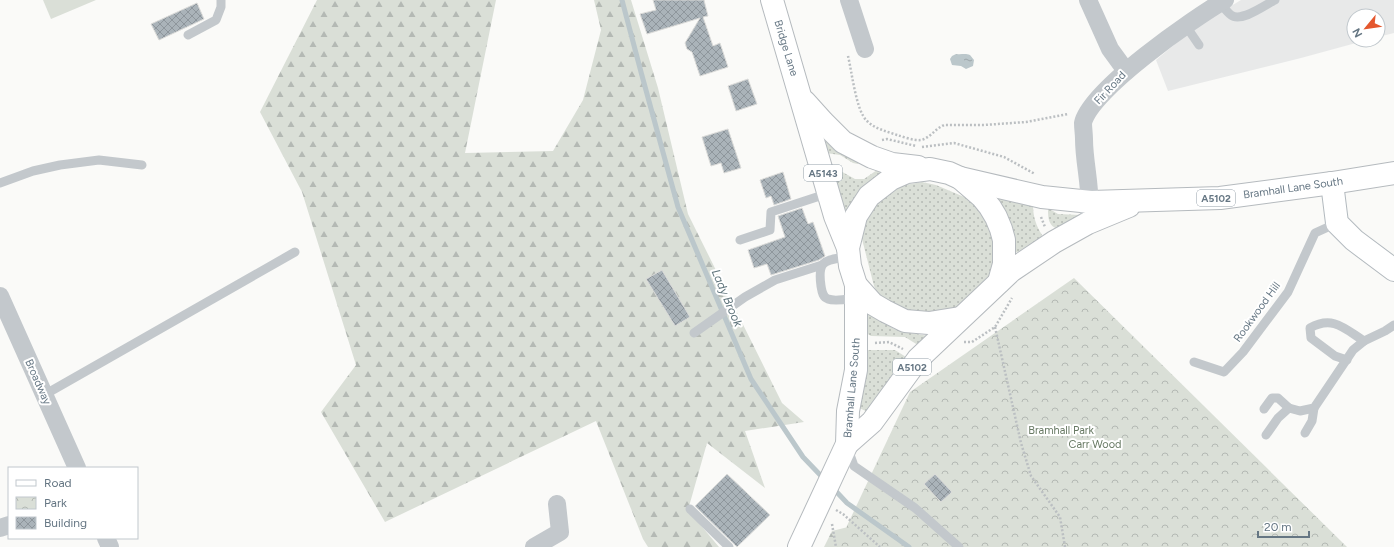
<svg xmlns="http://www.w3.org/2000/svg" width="1394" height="547" font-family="Figtree,sans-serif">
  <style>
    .built { fill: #e8e9e9 }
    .grass { fill: url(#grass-dots) }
    .forest { fill: url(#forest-firs) }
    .park { fill: url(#park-crowns) }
    .pitch { fill: #dadfd7 }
    .water { fill: url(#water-ripples) }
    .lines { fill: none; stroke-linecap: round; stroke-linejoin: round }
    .stream { stroke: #bbc7cb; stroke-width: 5 }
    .building { fill: url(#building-cross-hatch); stroke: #dcdcda }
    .secondary-casing { stroke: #b3babf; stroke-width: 24 }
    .primary-casing { stroke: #b5babe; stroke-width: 24 }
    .path { stroke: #bbbfc2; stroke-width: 2.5; stroke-dasharray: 2 2; stroke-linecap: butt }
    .lane { stroke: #c3c8cc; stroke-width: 9 }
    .street { stroke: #c3c8cc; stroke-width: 18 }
    .secondary { stroke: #fff; stroke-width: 22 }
    .primary { stroke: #fff; stroke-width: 22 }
    .labels { text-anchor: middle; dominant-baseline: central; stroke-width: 4; stroke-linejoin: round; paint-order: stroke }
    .shield { fill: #fff; stroke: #939fa8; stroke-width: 1 }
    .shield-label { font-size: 10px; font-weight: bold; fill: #657683 }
    .street-label { font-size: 11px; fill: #657683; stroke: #fff }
    .park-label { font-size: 11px; fill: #687a64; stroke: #fff }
    .water-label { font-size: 12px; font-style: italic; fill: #60757c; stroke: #fff }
  </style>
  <defs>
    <pattern id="grass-dots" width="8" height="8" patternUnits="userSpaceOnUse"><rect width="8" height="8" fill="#dadfd7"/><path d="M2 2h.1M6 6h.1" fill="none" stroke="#b4b9b4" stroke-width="1.8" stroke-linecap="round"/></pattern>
    <pattern id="forest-firs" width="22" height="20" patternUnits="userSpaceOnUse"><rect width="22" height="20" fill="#dadfd7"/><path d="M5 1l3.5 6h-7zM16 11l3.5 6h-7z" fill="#b4b9b4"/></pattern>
    <pattern id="park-crowns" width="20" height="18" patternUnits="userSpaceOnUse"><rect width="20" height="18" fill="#dadfd7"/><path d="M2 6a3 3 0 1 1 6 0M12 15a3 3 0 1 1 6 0" fill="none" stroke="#b4b9b4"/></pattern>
    <pattern id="water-ripples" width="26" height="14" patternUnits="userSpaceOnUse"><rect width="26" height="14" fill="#bbc7cb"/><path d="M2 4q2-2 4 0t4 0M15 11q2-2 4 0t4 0" fill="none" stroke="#9ca6aa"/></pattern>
    <pattern id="building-cross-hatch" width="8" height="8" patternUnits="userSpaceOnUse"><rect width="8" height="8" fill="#aab3b9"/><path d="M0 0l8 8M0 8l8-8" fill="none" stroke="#8e969c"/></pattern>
  </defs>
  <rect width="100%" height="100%" fill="#fafaf8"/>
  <path class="built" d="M 1241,0 L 1394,0 L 1394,33 L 1378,37 L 1378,16 L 1354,16 L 1354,40 L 1367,40 L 1301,58 L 1168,91 L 1156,60 L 1193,29 Z"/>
  <g class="grass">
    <path d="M 821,135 L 860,162 L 858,164 L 853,163 L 840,155 L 826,153 Z"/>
    <path d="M 837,169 L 855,179 L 864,179 L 877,170 L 882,172 L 846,212 L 832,171 Z"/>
    <path d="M 922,182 L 936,185 L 969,199 L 980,207 L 997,240 L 990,278 L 953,311 L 918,318 L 879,296 L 874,286 L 862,239 L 865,222 L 875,206 L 886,194 L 905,185 Z"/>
    <path d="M 995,196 L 1033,205 C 1033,216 1036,226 1042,235 L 1041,239 L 1020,253 L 1016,252 L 1013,231 L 1009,218 Z"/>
    <path d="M 1048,208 L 1058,214 L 1080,215 L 1081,216 L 1059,229 C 1048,227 1048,217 1048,208 Z"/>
    <path d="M 866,311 L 894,329 L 910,333 L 929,336 L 921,347 L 905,337 L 871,336 L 866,333 Z"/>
    <path d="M 868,350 L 895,350 L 906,357 L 870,413 L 857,407 L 863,386 Z"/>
  </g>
  <g class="forest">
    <path d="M 317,0 L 496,0 L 465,153 L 553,151 L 583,100 L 601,30 L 594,0 L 631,0 L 658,88 L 688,214 L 782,403 L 804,422 L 745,431 L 765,488 L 707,443 L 688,510 L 719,547 L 648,547 L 643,539 L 596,421 L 385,522 L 321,412 L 356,365 L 302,192 L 260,112 Z"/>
    <path d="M 856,525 L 856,547 L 824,547 L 832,531 Z"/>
  </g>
  <path class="park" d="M 1074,278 L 1347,547 L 837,547 L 910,392 Z"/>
  <path class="pitch" d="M 43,0 L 96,0 L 51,19 Z"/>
  <path class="water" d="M 956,54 C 961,55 965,53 970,55 L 974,60 L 973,66 L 966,69 L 961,66 L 952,65 L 950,59 L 952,56 Z"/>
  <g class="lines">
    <g class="stream">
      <path d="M 622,0 L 641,72 L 678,207 L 751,379 L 803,457 L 825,480"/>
      <path d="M 832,487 L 847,503 L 909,547"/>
    </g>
  </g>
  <g class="building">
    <path d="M 653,0 L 704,0 L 708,16 L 703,17 L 713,46 L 720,43 L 728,67 L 700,76 L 692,52 L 687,49 L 685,43 L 700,18 L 647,34 L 640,14 L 656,10 Z"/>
    <path d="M 197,3 L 204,19 L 159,40 L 151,24 Z"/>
    <path d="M 748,79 L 757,104 L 736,111 L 728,86 Z"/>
    <path d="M 728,129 L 741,168 L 724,173 L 721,163 L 711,166 L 702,137 Z"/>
    <path d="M 783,172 L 791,199 L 774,205 L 771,196 L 766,198 L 760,180 Z"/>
    <path d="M 802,208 L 808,224 L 813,222 L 825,256 L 819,260 L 771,275 L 767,264 L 754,268 L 748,250 L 785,237 L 778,216 Z"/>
    <path d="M 662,270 L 690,317 L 675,326 L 646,279 Z"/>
    <path d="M 727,474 L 770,515 L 737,547 L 695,506 Z"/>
    <path d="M 935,474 L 952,492 L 941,502 L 924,484 Z"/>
  </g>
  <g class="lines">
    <defs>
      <path id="secondary" d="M 1332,183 L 1337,223 L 1354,240 L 1394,270"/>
      <g id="primary">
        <path d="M 772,0 L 835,216 L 848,248"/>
        <path d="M 805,102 L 823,122 L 843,142 L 872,157 L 892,164 L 918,167"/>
        <path d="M 960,178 L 1042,197 L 1091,202 L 1220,198 L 1332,183 L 1394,173"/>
        <path d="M 960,318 L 929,323 L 905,321 L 885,311 L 873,304 L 856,285 L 850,266 L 848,248 L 856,216 L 869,196 L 891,179 L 907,172 L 930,169 L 949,173 L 960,178 L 982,197 L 990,207 L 996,217 L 1001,229 L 1004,240 L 1004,264 L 999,282"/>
        <path d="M 847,444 L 872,422 L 918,359 L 1011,271 L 1054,242 L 1088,223 L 1129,206"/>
        <path d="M 799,547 L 847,444 L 848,411 L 856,370 L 856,285"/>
      </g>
    </defs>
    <use href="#secondary" class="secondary-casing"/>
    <use href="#primary" class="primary-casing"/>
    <g class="path">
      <path d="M 848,56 C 852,72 856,111 867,121 C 875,129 886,131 897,135 C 904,137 914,141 921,140 C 930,138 935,129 944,125 L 984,125 L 1026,122 L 1068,114"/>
      <path d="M 882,140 L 887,139 L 916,146"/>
      <path d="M 922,147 L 954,143 L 1004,157 L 1035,174"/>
      <path d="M 1041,217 L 1045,227"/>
      <path d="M 995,327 L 1021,443 L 1031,476 L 1060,517 L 1065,547"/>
      <path d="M 964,342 L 972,342 L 995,327 L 1012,298"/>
      <path d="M 875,343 L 889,342 L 903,349"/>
      <path d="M 836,510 L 843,514 L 880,547"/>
      <path d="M 832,524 L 836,547"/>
    </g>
    <g class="lane">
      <path d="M 1220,3 C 1223,6 1227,12 1231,15 C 1241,23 1265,5 1275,0"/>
      <path d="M 1186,26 L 1199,45"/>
      <path d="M 188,35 L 216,20 L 221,7 L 221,0"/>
      <path d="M 0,183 L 33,171 L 60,165 L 99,160 L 142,165"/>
      <path d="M 740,240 L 770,230 L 771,212 L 829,193"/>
      <path d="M 849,256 C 826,261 817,258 821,286 C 822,291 822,297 828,299 C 835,302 848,299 856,298"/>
      <path d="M 694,333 L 745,297 L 775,280 L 822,265"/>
      <path d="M 1347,360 L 1335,356 L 1311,338 L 1310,328 C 1333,315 1345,329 1364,341"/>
      <path d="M 1194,362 L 1224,372 L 1243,352 L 1288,292 L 1315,233 L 1337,223"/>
      <path d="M 44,395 L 295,252"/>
      <path d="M 1264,409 L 1272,398 L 1278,398 L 1289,408"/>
      <path d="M 1305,433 L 1312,421 L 1314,408"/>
      <path d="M 1266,435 L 1278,418 L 1289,408 L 1300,411 L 1314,408 L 1353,350 L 1364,341 L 1385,331 L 1394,325"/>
      <path d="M 848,449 L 854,466 L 915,508 L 959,547"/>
      <path d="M 690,509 L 729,547"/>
    </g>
    <g class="street">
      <path d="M 849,0 L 865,49"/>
      <path d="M 1088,0 L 1110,49 L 1126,71"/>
      <path d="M 1089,215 C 1092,190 1084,164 1084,139 C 1084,134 1083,128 1083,123 C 1090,90 1194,18 1225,0"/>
      <path d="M 0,296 L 77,468"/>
      <path d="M 0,528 L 9,525"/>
      <path d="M 106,538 L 110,547"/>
      <path d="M 534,547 L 560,532 L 557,504"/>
    </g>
    <use href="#secondary" class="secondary"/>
    <use href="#primary" class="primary"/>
  </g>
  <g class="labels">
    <g class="shield">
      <rect x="804" y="165" width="38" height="16" rx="3"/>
      <rect x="1197" y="190" width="38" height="16" rx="3"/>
      <rect x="893" y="359" width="38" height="16" rx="3"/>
    </g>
    <g class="shield-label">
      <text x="823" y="173">A5143</text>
      <text x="1216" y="198">A5102</text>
      <text x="912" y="367">A5102</text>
    </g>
    <g class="street-label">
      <text transform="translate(786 48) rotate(73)">Bridge Lane</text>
      <text transform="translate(1110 88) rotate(-47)">Fir Road</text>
      <text transform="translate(1293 188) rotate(-8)">Bramhall Lane South</text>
      <text transform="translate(1257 312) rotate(-54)">Rookwood Hill</text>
      <text transform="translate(38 382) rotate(66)">Broadway</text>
      <text transform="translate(852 388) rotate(-85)">Bramhall Lane South</text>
    </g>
    <g class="park-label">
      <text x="1061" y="430">Bramhall Park</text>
      <text x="1095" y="444">Carr Wood</text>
    </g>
    <g class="water-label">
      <text transform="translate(727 298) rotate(67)">Lady Brook</text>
    </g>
  </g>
  <rect x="8" y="467" width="130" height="72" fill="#ffffff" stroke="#c1c8cd"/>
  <rect x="16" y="480" width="20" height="6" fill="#ffffff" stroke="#c1c8cd"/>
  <text x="44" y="487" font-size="12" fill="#657683">Road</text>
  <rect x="16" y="497" width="20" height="12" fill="url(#park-crowns)" stroke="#c1c8cd"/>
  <text x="44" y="507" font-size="12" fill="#657683">Park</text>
  <rect x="16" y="517" width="20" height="12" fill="url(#building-cross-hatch)" stroke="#c1c8cd"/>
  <text x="44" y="527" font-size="12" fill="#657683">Building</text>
  <g transform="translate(1366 28) rotate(241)"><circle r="19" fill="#ffffff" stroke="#c1c8cd"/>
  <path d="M0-3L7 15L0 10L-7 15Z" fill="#e4572e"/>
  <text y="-6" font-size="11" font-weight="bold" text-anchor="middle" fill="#657683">N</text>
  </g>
  <path d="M1258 531v6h51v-6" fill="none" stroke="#657683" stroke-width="2"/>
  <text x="1264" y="531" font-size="12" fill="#657683" stroke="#ffffff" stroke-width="3" paint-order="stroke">20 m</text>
</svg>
